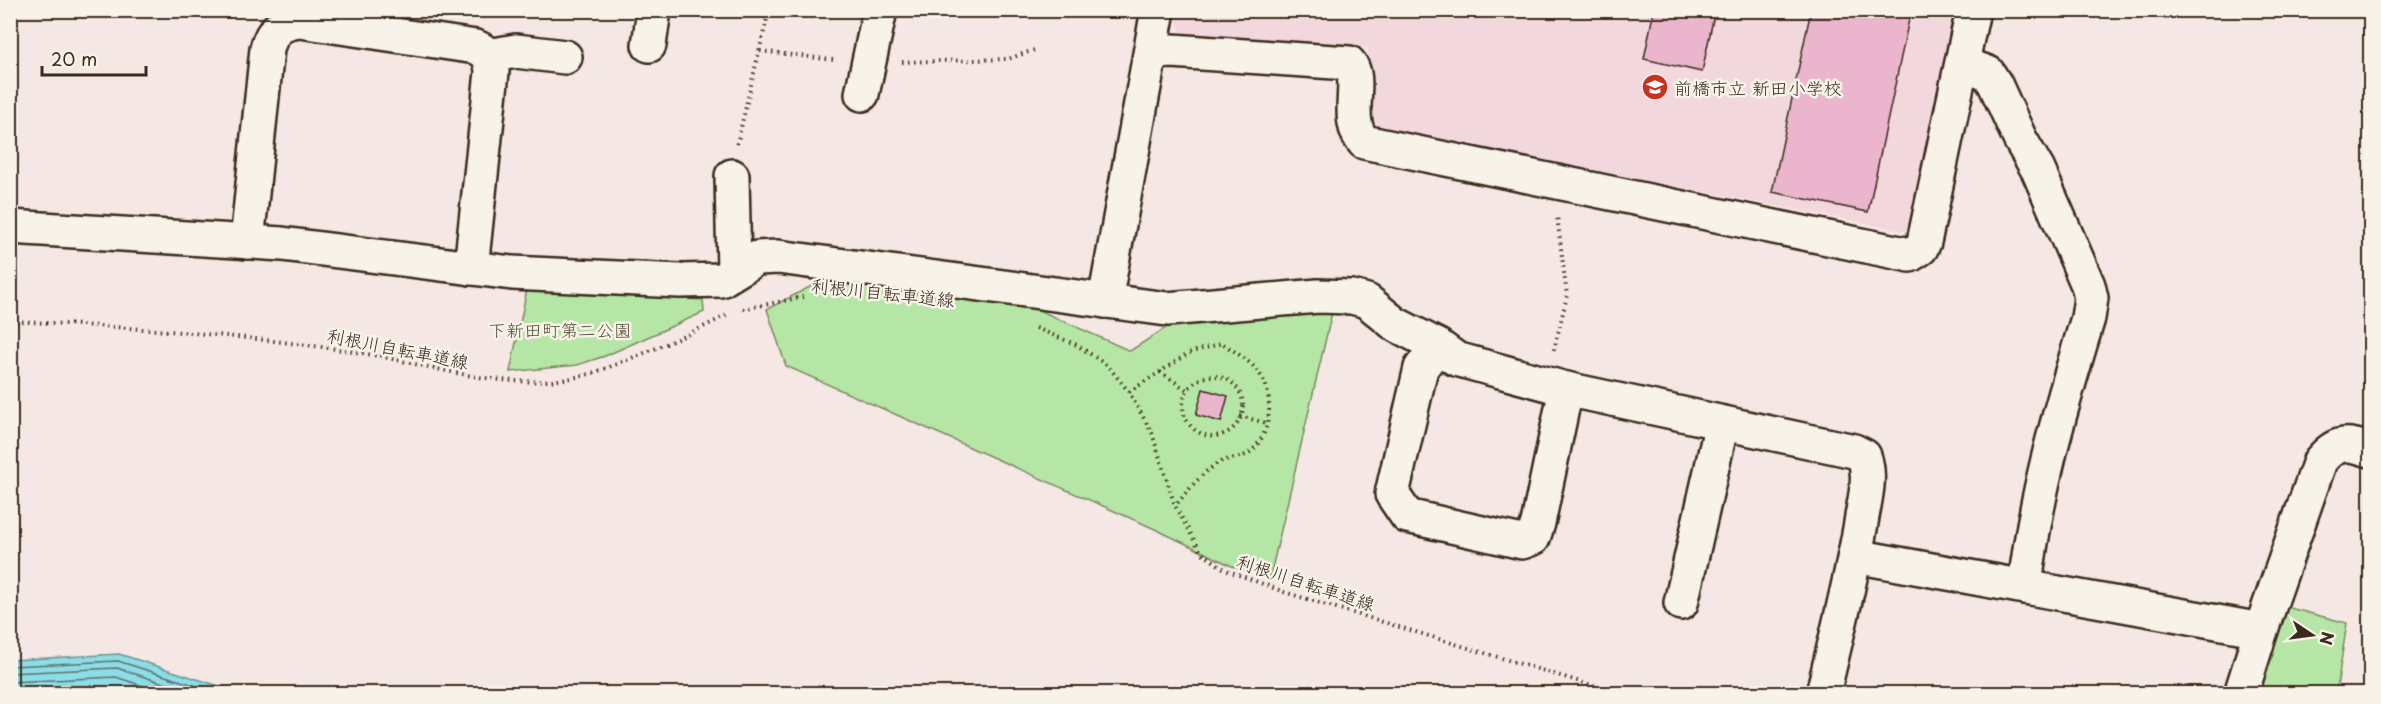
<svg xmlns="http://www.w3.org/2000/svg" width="2381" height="704" font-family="'Playpen Sans','Klee One',sans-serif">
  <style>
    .built { fill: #f2d8dd }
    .green { fill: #b6e6a5; stroke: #788862; stroke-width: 1.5 }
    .water { fill: #8cdde5; stroke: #6c9595; stroke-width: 1.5 }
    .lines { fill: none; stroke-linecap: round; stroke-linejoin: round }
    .shore { stroke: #5b726e; stroke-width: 1.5 }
    .building { fill: #ebb5ce; stroke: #3b2a1e; stroke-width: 1.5 }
    .minor-casing { stroke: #3b2a1e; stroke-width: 38 }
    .path { stroke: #3b2a1e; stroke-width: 4; stroke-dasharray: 1.5 4.5; stroke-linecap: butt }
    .minor { stroke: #f7f3e8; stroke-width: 33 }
    .labels { text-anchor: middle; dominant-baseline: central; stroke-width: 5; stroke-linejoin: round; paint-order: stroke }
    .poi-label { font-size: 18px; fill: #3b2a1e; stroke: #f7f3e8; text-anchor: start }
    .street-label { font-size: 18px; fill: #3b2a1e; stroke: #f7f3e8 }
    .park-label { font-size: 18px; fill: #545039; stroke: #f7f3e8 }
  </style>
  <rect width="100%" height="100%" fill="#f5e7e3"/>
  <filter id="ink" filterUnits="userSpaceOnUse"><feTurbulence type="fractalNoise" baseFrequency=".0167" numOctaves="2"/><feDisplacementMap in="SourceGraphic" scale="12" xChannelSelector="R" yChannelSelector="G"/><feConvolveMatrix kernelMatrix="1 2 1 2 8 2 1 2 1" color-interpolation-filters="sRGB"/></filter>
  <g filter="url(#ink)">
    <path class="built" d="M 1179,10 L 1956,11 L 1913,227 L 1905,231 L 1374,127 L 1367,48 L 1185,36 L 1177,24 Z"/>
    <g class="green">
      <path d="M 823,280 L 1032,307 L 1130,351 L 1175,322 L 1333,308 L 1270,577 L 1234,567 L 1155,529 L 786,366 L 767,309 Z"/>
      <path d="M 527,289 L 703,300 L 704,312 L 605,356 L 577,365 L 510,372 Z"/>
      <path d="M 2286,607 L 2347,623 L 2336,693 L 2256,694 Z"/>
    </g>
    <path class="water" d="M 119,654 L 241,693 L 11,693 L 11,660 Z"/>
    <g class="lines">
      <g class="shore">
        <path d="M 10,666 L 118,661 L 222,694"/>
        <path d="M 10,673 L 117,668 L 197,694"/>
        <path d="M 10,682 L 116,677 L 167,694"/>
      </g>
    </g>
    <g class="building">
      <path d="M 1654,10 L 1715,10 L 1702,72 L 1644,59 Z"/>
      <path d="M 1811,10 L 1911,10 L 1868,212 L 1772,192 Z"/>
      <path d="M 1203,389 L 1228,396 L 1221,422 L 1196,415 Z"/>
    </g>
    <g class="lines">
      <defs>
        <g id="minor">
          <path d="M 649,45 L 654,10"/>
          <path d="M 1151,52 L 1172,51 L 1349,63 C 1364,79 1343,120 1364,142 L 1910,255 L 1921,248 L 1924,242 L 1973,10"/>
          <path d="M 489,56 L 516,51 L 565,57"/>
          <path d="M 1963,64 L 1988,73 L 1995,84 L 2020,139 L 2038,170 L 2088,285 L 2091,298 L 2088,318 C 2061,407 2035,494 2025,587"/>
          <path d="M 862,94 L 880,10"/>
          <path d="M 732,176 L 734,271"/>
          <path d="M 10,227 L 282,244 L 512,273 L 680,281 L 721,280 L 757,258 L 778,257 L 1167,309 L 1318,296 L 1352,297 L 1367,301 L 1395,324 L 1438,346 L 1456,359 L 1566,389 L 1854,451 L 1864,456 C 1872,478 1864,501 1861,523 C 1851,581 1836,637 1823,694"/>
          <path d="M 247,242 L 267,49 C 272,30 280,23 300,21 L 476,47 C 488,52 491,58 492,72 L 471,268"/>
          <path d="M 1105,301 L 1158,10"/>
          <path d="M 1438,346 L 1421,368 L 1392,494 L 1407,516 L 1522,542 L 1533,538 L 1538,523 L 1566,389"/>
          <path d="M 1855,556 L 2261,630"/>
          <path d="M 1681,603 L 1722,423"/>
          <path d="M 2241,694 L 2261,630 L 2320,461 C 2337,440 2347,443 2370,450"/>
        </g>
      </defs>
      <use href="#minor" class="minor-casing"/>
      <g class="path">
        <path d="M 760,51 L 834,60"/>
        <path d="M 902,62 L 1008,59 L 1037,49"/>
        <path d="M 737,144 L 769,10"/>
        <path d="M 743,309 L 803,297"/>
        <path d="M 10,321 C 123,327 237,334 349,351 C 425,362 499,393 577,377 C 596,373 614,365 632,358 C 665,345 696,331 727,315"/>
        <path d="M 1036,328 L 1077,345 L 1108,366 L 1129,392 L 1152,433 L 1175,506 L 1201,552 L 1226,570 L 1284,592 L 1620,694"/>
        <path d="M 1554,350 L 1567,296 L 1557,216"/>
        <path d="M 1160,372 L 1187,390"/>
        <circle cx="1213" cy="406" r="30"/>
        <path d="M 1129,392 L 1189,353 L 1222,343 C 1236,353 1252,361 1261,376 C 1275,398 1271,436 1249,453 C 1242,458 1230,458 1222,461 C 1202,471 1189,490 1175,506"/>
        <path d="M 1240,416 L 1266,423"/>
      </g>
      <use href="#minor" class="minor"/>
    </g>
  </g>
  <defs>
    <symbol id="school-disc" viewBox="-11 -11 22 22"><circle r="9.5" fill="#c8321e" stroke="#f7f3e8"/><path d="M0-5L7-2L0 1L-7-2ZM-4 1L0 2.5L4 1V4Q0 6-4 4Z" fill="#fff"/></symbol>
  </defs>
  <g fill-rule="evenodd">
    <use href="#school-disc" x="1640" y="72" width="30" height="30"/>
  </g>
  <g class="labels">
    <g class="poi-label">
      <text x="1674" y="87">前橋市立 新田小学校</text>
    </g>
    <g class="street-label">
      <text transform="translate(883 292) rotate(6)">利根川自転車道線</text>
      <text transform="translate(398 348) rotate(11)">利根川自転車道線</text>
      <text transform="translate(1306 582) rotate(18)">利根川自転車道線</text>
    </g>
    <g class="park-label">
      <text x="560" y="329">下新田町第二公園</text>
    </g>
  </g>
  <rect width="2381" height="704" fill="none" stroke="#f7f3e8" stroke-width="36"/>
  <rect x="18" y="18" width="2345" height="668" fill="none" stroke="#3b2a1e" stroke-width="2" filter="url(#ink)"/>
  <g transform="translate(2312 635) rotate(103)" stroke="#f7f3e8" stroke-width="4.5" paint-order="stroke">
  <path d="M0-4.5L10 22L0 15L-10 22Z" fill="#3b2a1e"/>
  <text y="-9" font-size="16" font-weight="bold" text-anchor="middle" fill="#3b2a1e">N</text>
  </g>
  <path d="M42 66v9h104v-9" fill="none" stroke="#3b2a1e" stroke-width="3"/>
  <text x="51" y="66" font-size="18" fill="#3b2a1e" stroke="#f7f3e8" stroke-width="4.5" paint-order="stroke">20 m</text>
</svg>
